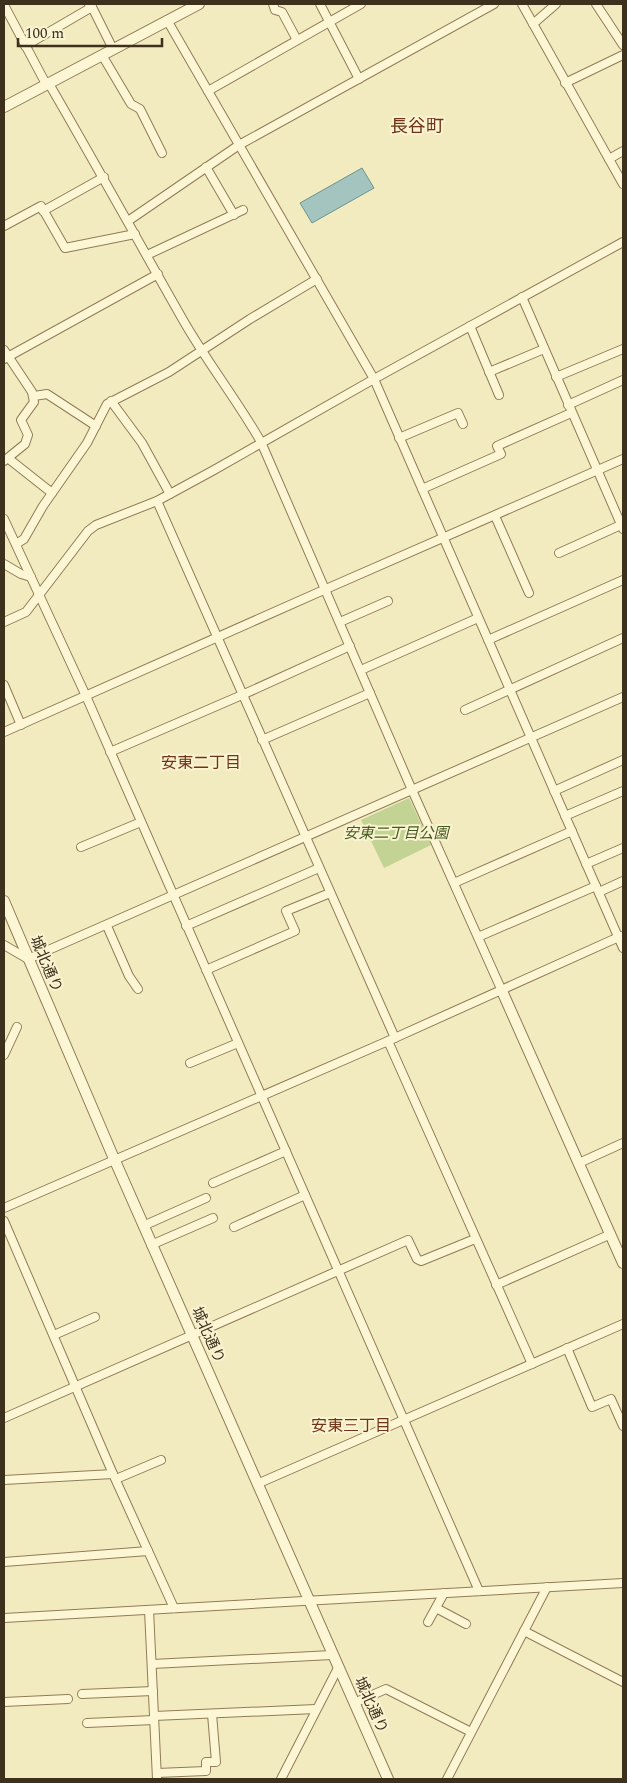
<svg xmlns="http://www.w3.org/2000/svg" width="627" height="1783" font-family="Spectral,'Noto Sans JP',serif">
  <style>
    .green { fill: #c3d393 }
    .water { fill: #a4c5bf; stroke: #69948f }
    .lines { fill: none; stroke-linecap: round; stroke-linejoin: round }
    .minor-casing { stroke: #8f7c56; stroke-width: 10 }
    .tertiary-casing { stroke: #8f7c56; stroke-width: 12 }
    .minor { stroke: #fdf6d5; stroke-width: 8 }
    .tertiary { stroke: #fdf6d5; stroke-width: 10 }
    .labels { text-anchor: middle; dominant-baseline: central; stroke-width: 4; stroke-linejoin: round; paint-order: stroke }
    .park-label { font-size: 15px; font-style: italic; fill: #455c20; stroke: #faf3d1 }
    .street-label { font-size: 15px; fill: #3d301c; stroke: #faf3d1 }
    .neighbourhood-label { font-size: 16px; fill: #6f3416; stroke: #faf3d1 }
    .quarter-label { font-size: 18px; fill: #6f3416; stroke: #faf3d1 }
  </style>
  <rect width="100%" height="100%" fill="#f3ebc0"/>
  <path class="green" d="M 409,798 L 431,845 L 384,868 L 361,820 Z"/>
  <path class="water" d="M 362,168 L 374,188 L 312,223 L 300,203 Z"/>
  <g class="lines">
    <defs>
      <g id="minor">
        <path d="M 89,4 L 92,7 L 113,49"/>
        <path d="M 273,4 L 275,10 L 282,12 L 297,40"/>
        <path d="M 320,4 L 359,79"/>
        <path d="M 522,4 L 623,184"/>
        <path d="M 596,4 L 623,45"/>
        <path d="M 4,5 L 46,84"/>
        <path d="M 167,20 L 374,379 L 623,948"/>
        <path d="M 533,24 L 556,4"/>
        <path d="M 25,46 L 92,7"/>
        <path d="M 102,55 L 131,104 L 140,109 L 162,153"/>
        <path d="M 48,82 C 94,161 138,241 183,320 C 207,362 237,400 261,442 L 412,790 L 502,991"/>
        <path d="M 565,83 L 623,55"/>
        <path d="M 208,91 L 361,4"/>
        <path d="M 609,159 L 623,151"/>
        <path d="M 206,167 L 234,215"/>
        <path d="M 43,211 L 104,177"/>
        <path d="M 128,221 L 239,145 L 494,4"/>
        <path d="M 4,226 L 41,206 L 65,248 L 135,234"/>
        <path d="M 147,255 L 243,210"/>
        <path d="M 522,297 L 623,529"/>
        <path d="M 470,326 L 499,395"/>
        <path d="M 4,350 L 32,392 L 34,402 L 21,420 L 28,435 L 25,444 L 4,461"/>
        <path d="M 4,359 L 158,274"/>
        <path d="M 489,372 L 544,349"/>
        <path d="M 556,377 L 623,349"/>
        <path d="M 34,396 L 47,394 L 96,426"/>
        <path d="M 111,401 L 142,443 L 170,494"/>
        <path d="M 568,405 L 623,380"/>
        <path d="M 399,438 L 458,413 L 463,424"/>
        <path d="M 9,459 L 52,493"/>
        <path d="M 422,489 L 501,454 L 497,446 L 571,413"/>
        <path d="M 157,501 L 395,1038"/>
        <path d="M 495,516 L 529,593"/>
        <path d="M 4,519 L 86,696 L 479,1591"/>
        <path d="M 16,544 L 24,539 L 43,506 L 87,443 L 107,404 L 169,372 L 250,319 L 317,279"/>
        <path d="M 559,553 L 623,524"/>
        <path d="M 4,564 L 21,574 L 31,577"/>
        <path d="M 4,622 L 26,612 L 88,531 L 96,525 L 157,501 L 214,470 L 374,379 L 623,242"/>
        <path d="M 340,622 L 388,601"/>
        <path d="M 488,640 L 623,580"/>
        <path d="M 361,670 L 478,618"/>
        <path d="M 4,685 L 21,725"/>
        <path d="M 465,710 L 623,638"/>
        <path d="M 4,732 L 326,589 L 623,459"/>
        <path d="M 262,740 L 370,693"/>
        <path d="M 110,752 L 242,695 L 350,646"/>
        <path d="M 554,791 L 623,760"/>
        <path d="M 565,816 L 623,791"/>
        <path d="M 81,847 L 141,822"/>
        <path d="M 586,864 L 623,848"/>
        <path d="M 454,883 L 572,831"/>
        <path d="M 599,892 L 623,881"/>
        <path d="M 107,926 L 129,976 L 138,989"/>
        <path d="M 186,926 L 319,868"/>
        <path d="M 478,937 L 596,886"/>
        <path d="M 4,945 L 28,959 L 623,697"/>
        <path d="M 206,970 L 295,931 L 286,911 L 330,893"/>
        <path d="M 388,1041 L 532,1364"/>
        <path d="M 4,1055 L 17,1027"/>
        <path d="M 190,1063 L 238,1043"/>
        <path d="M 579,1163 L 623,1143"/>
        <path d="M 213,1183 L 286,1151"/>
        <path d="M 4,1208 L 388,1041 L 621,936"/>
        <path d="M 4,1221 L 113,1474 L 174,1608"/>
        <path d="M 143,1226 L 206,1198"/>
        <path d="M 234,1227 L 305,1195"/>
        <path d="M 151,1245 L 213,1218"/>
        <path d="M 496,1285 L 611,1234"/>
        <path d="M 54,1335 L 95,1317"/>
        <path d="M 567,1348 L 592,1407 L 611,1399 L 623,1426"/>
        <path d="M 4,1418 L 408,1240 L 417,1259 L 421,1261 L 475,1239"/>
        <path d="M 116,1479 L 161,1460"/>
        <path d="M 4,1480 L 113,1474"/>
        <path d="M 257,1484 L 623,1324"/>
        <path d="M 4,1562 L 148,1551"/>
        <path d="M 436,1608 L 466,1624"/>
        <path d="M 149,1610 L 157,1779"/>
        <path d="M 4,1618 L 623,1583"/>
        <path d="M 428,1622 L 444,1593"/>
        <path d="M 524,1631 L 623,1682"/>
        <path d="M 152,1664 L 332,1655"/>
        <path d="M 82,1694 L 153,1691"/>
        <path d="M 4,1702 L 68,1699"/>
        <path d="M 354,1703 L 386,1689 L 471,1732"/>
        <path d="M 154,1716 L 316,1709"/>
        <path d="M 87,1723 L 154,1720"/>
        <path d="M 157,1773 L 206,1771 L 206,1762 L 216,1762 L 212,1714"/>
        <path d="M 281,1779 L 338,1668"/>
        <path d="M 447,1779 L 547,1587"/>
      </g>
      <g id="tertiary">
        <path d="M 4,107 L 199,4"/>
        <path d="M 4,901 L 112,1154 L 388,1779"/>
        <path d="M 502,991 L 623,1263"/>
      </g>
    </defs>
    <use href="#minor" class="minor-casing"/>
    <use href="#tertiary" class="tertiary-casing"/>
    <use href="#minor" class="minor"/>
    <use href="#tertiary" class="tertiary"/>
  </g>
  <g class="labels">
    <g class="park-label">
      <text x="396" y="833">安東二丁目公園</text>
    </g>
    <g class="street-label">
      <text transform="translate(46 964) rotate(67)">城北通り</text>
      <text transform="translate(208 1335) rotate(66)">城北通り</text>
      <text transform="translate(371 1705) rotate(66)">城北通り</text>
    </g>
    <g class="neighbourhood-label">
      <text x="201" y="763">安東二丁目</text>
      <text x="351" y="1426">安東三丁目</text>
    </g>
    <g class="quarter-label">
      <text x="417" y="126">長谷町</text>
    </g>
  </g>
  <rect width="627" height="1783" fill="none" stroke="#3d301c" stroke-width="10"/>
  <path d="M18 38v8h144v-8" fill="none" stroke="#3d301c" stroke-width="2.5"/>
  <text x="25" y="38" font-size="15" fill="#3d301c" stroke="#faf3d1" stroke-width="4" paint-order="stroke">100 m</text>
</svg>
